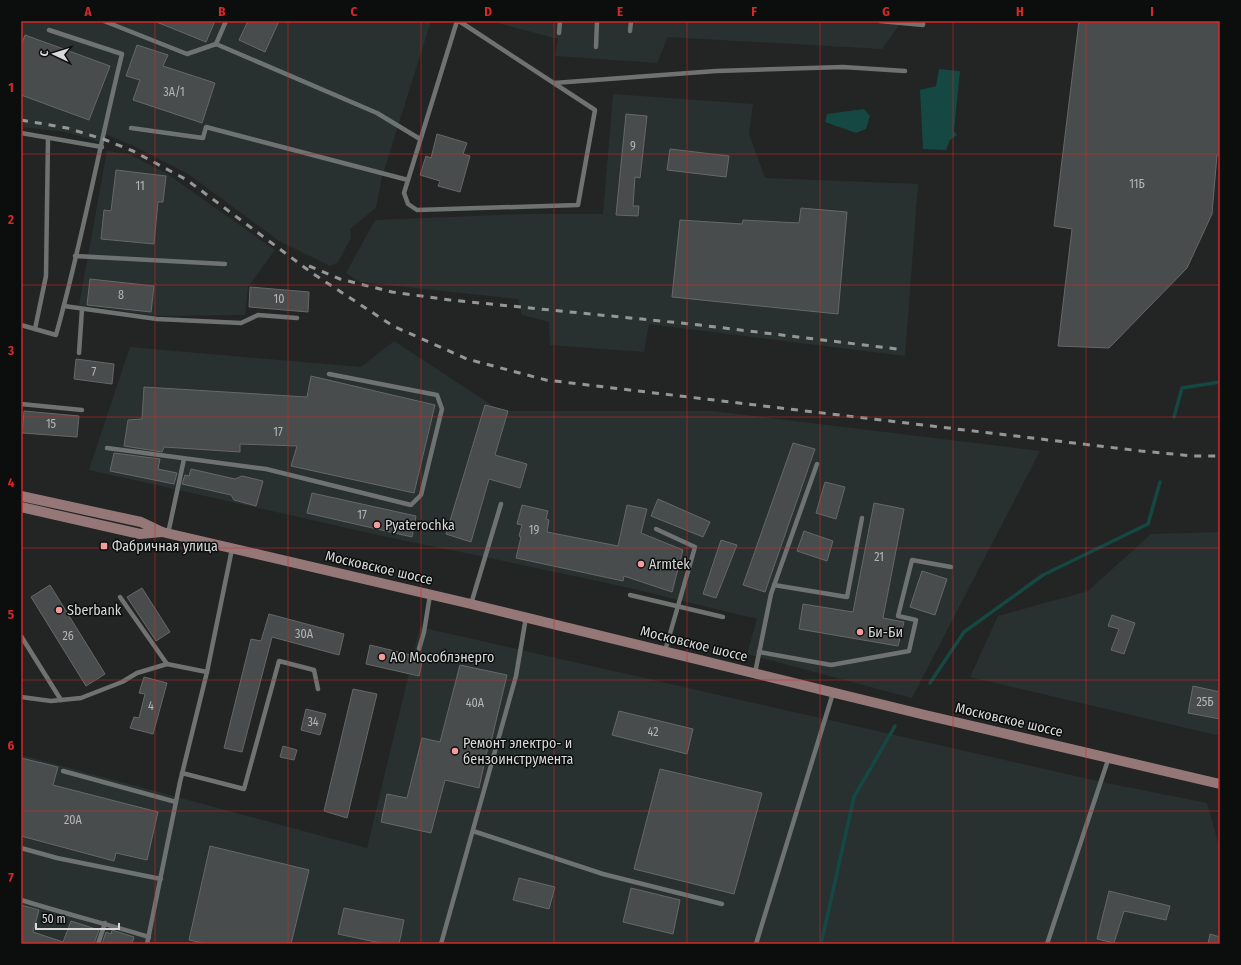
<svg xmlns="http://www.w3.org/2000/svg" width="1241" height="965" font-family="'Fira Sans Condensed',sans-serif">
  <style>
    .built { fill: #283130 }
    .water { fill: #154743 }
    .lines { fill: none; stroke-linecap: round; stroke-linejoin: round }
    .stream { stroke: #154743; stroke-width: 3.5 }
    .building { fill: #494c4c; stroke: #656867 }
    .lane { stroke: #6e7271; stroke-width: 4.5 }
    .secondary { stroke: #967778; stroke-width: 10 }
    .rail { stroke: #959796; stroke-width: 3; stroke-dasharray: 7 7; stroke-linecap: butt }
    .grid { fill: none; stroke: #d62828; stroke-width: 1; stroke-opacity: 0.55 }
    .poi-dot { fill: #f59b9d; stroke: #0c0e0d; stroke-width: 1.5 }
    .labels { text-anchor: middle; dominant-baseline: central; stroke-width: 3; stroke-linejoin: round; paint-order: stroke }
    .number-label { font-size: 12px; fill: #b4b6b6 }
    .poi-label { font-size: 14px; fill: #d8dad9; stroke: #0c0e0d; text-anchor: start }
    .street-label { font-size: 14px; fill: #d8dad9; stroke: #0c0e0d }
    .neatline { fill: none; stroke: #d62828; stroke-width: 1.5 }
    .grid-label { font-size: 13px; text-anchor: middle; font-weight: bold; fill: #d62828 }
  </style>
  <rect width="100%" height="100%" fill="#222524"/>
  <g class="built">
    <path d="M 21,21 L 431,21 L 382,177 L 376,208 L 350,229 L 351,238 L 338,262 L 330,266 L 279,241 L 188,174 L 134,146 L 105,134 L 103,143 L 66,132 L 21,127 Z"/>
    <path d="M 490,21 L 902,21 L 882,49 L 668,37 L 657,63 L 555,56 L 558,39 Z"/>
    <path d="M 613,94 L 753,104 L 749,134 L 765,178 L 918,184 L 905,356 L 649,324 L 644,352 L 550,345 L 549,322 L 522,315 L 518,299 L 360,282 L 346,273 L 375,220 L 523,214 L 603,214 Z"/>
    <path d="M 107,151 L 129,154 L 166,173 L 275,250 L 248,287 L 245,315 L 159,316 L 79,305 Z"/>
    <path d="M 394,341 L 493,406 L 508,411 L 713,411 L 1040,451 L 912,698 L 747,654 L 757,619 L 625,587 L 485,557 L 396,539 L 89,470 L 130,347 L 361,367 Z"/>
    <path d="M 1220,532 L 1220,736 L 970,677 L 998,616 L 1088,591 L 1151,534 Z"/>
    <path d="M 420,627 L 1102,782 L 1207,803 L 1220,849 L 1220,944 L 21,944 L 21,755 L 367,848 Z"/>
  </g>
  <g class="water">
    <path d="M 939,69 L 960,71 L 954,131 L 957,135 L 950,140 L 946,150 L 923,149 L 920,90 L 936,86 Z"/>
    <path d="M 864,109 L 870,116 L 866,129 L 856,133 L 825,122 L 827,114 Z"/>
  </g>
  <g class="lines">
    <g class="stream">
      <path d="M 1174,417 L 1182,388 L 1220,382"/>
      <path d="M 930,683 L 964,632 L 1043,575 L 1148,524 L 1160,482"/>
      <path d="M 821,944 L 854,797 L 895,726"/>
    </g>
  </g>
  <g class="building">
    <path d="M 154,21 L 215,21 L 206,42 Z"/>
    <path d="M 248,21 L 279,21 L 265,52 L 239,40 Z"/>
    <path d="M 1079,21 L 1220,21 L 1220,155 L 1217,155 L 1212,214 L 1187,268 L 1109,348 L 1058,346 L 1072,229 L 1054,226 Z"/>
    <path d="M 25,35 L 110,66 L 89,120 L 21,95 L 21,46 Z"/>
    <path d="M 137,45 L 168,55 L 163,66 L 215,83 L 202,123 L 133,100 L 140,80 L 126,76 Z"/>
    <path d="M 626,114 L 647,116 L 640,178 L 635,177 L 633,206 L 639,206 L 638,216 L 616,215 Z"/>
    <path d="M 437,134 L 467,143 L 463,154 L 470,156 L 460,192 L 438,186 L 440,181 L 420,175 L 426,156 L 431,158 Z"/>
    <path d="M 670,149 L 729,156 L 726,177 L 667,170 Z"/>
    <path d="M 116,170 L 166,176 L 163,202 L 158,202 L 154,244 L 101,239 L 104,210 L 111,211 Z"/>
    <path d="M 801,208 L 847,212 L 838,314 L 672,297 L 680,220 L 742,224 L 743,220 L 799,223 Z"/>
    <path d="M 90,279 L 154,286 L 151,312 L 87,305 Z"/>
    <path d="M 250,287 L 309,292 L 308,312 L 249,307 Z"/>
    <path d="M 76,359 L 114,364 L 112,384 L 74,379 Z"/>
    <path d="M 311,376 L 435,405 L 414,493 L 291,466 L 297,446 L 240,444 L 240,452 L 164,447 L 162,452 L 124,446 L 128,420 L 142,419 L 144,387 L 307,397 Z"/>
    <path d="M 485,405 L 508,411 L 495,455 L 527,464 L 520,488 L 489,479 L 471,542 L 446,534 Z"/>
    <path d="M 24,411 L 79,416 L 77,437 L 22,433 Z"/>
    <path d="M 793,443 L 815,449 L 765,592 L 743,585 Z"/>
    <path d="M 114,453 L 160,459 L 158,469 L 177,473 L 174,484 L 110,471 Z"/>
    <path d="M 191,469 L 235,479 L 242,476 L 263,481 L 256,506 L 234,500 L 231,495 L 182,484 L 185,475 L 189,476 Z"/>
    <path d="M 825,482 L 845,487 L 836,519 L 816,513 Z"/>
    <path d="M 312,493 L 416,516 L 412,537 L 307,513 Z"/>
    <path d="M 658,499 L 710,522 L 703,537 L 651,516 Z"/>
    <path d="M 874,503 L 904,509 L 883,618 L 904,622 L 898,646 L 799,629 L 803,604 L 853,612 Z"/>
    <path d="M 522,505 L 548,511 L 546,519 L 549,520 L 547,532 L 618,546 L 627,505 L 647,509 L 641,533 L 683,550 L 672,592 L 624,576 L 623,581 L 516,558 L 521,537 L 519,536 L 522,525 L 517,524 Z"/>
    <path d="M 804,531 L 833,541 L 827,561 L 797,551 Z"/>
    <path d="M 721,540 L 737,545 L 716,598 L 703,594 Z"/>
    <path d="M 922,571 L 947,579 L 935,615 L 910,607 Z"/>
    <path d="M 50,585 L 105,674 L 86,686 L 31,597 Z"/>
    <path d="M 142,588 L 170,632 L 156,641 L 127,597 Z"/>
    <path d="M 269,614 L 344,634 L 339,655 L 272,637 L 242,752 L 224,748 L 251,639 L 261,641 Z"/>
    <path d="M 1112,615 L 1135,623 L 1124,654 L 1111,650 L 1119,629 L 1108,626 Z"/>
    <path d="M 370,645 L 423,658 L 419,676 L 366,664 Z"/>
    <path d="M 460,665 L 507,675 L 491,742 L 489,742 L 479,788 L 445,780 L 431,833 L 381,822 L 387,794 L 407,798 L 422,738 L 440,742 Z"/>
    <path d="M 144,677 L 167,683 L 153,734 L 130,728 L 134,717 L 139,718 L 145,694 L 139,693 Z"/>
    <path d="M 1193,686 L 1220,692 L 1220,719 L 1188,713 Z"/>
    <path d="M 353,689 L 377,694 L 347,818 L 324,811 Z"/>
    <path d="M 306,709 L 326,714 L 320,735 L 301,730 Z"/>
    <path d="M 619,711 L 693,729 L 687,754 L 612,735 Z"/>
    <path d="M 283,746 L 297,750 L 294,760 L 280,757 Z"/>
    <path d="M 21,758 L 58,767 L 53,785 L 158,812 L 147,860 L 116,853 L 114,861 L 21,836 Z"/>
    <path d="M 660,769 L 762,793 L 734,894 L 634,869 Z"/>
    <path d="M 210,846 L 309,870 L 291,944 L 207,944 L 189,940 Z"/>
    <path d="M 519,878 L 555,887 L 549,909 L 513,900 Z"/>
    <path d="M 631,888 L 680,900 L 673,934 L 623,922 Z"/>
    <path d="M 1109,891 L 1170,906 L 1166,920 L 1124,911 L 1114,943 L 1097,939 Z"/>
    <path d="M 21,905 L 39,910 L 33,932 L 63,942 L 71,921 L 99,930 L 94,944 L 21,944 Z"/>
    <path d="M 344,908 L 404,920 L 399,944 L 385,944 L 338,934 Z"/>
    <path d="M 112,930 L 134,937 L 132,944 L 102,944 L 106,932 L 111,934 Z"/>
    <path d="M 1210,934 L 1220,937 L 1220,944 L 1208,944 Z"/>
  </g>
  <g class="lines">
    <g class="lane">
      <path d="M 104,21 L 187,54 L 216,44 L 377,113 L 420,139"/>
      <path d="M 457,21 L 404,193 L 408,204 L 417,210 L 578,205 L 595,110 L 459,21"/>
      <path d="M 880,21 L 923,25 L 923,21"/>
      <path d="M 630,31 L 631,21"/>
      <path d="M 559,33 L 560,21"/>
      <path d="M 216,44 L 226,21"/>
      <path d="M 596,47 L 597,21"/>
      <path d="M 554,83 L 716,71 L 843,67 L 905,71"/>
      <path d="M 131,128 L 203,138 L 206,127 L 408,180"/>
      <path d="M 21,133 L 102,147"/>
      <path d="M 48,138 L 46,276 L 35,329 L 56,335 C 82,242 99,148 122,54 L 49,30"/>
      <path d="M 75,256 L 225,264"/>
      <path d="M 64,306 L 157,319 L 241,323 L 258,315 L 297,318"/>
      <path d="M 21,325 L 35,329"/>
      <path d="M 79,353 L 82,309"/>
      <path d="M 21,404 L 82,410"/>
      <path d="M 107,448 L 266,469 L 411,505 L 421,495 L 442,409 L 437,395 L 329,374"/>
      <path d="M 169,529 L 184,459"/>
      <path d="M 656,529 L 695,547 L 665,651"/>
      <path d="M 774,585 L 847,597 L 862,518"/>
      <path d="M 630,595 L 723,617"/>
      <path d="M 120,597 L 167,664"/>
      <path d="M 471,604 L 501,504"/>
      <path d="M 21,636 L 61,700"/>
      <path d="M 419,649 L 424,632 L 430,595"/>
      <path d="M 759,652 L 831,665 L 909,651 L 916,620 L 898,616 L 912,560 L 951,567"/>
      <path d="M 755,673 L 771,594 L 817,464"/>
      <path d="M 21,697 L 51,701 L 81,698 L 122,682 L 137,673 L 167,664 L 207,672"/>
      <path d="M 63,771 L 176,802"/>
      <path d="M 182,773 L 244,789 L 279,661 L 314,670 L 318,689"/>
      <path d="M 473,831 L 603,874 L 722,904"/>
      <path d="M 21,848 L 57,858 L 161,879"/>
      <path d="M 21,900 C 63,913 106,924 149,937"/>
      <path d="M 98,944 L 105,923"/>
      <path d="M 147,944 L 180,782 L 207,672 L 232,549"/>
      <path d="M 441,944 L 516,676 L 526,617"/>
      <path d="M 756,944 L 833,693"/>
      <path d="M 1047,944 L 1109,757"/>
    </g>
    <g class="secondary">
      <path d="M 21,496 L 141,522 L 162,532 L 471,604 L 921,714 L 1220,784"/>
      <path d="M 21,507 L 140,534 L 162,532"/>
    </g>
    <g class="rail">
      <path d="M 21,120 L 67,128 L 103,139 L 133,151 L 187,180 L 312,273 L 393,326 L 467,359 L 546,380 L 1141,451 L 1193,456 L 1220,456"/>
      <path d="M 309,266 L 340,279 L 392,292 L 450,300 L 691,324 L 897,349"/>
    </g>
  </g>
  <path class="grid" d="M 155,21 L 155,944M 288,21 L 288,944M 421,21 L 421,944M 554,21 L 554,944M 687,21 L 687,944M 820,21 L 820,944M 953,21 L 953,944M 1086,21 L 1086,944M 21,154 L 1220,154M 21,285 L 1220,285M 21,417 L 1220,417M 21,548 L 1220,548M 21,680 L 1220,680M 21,811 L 1220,811"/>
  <g class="poi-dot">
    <circle cx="377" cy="525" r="4"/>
    <rect x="100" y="542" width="8" height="8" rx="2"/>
    <circle cx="641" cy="564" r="4"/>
    <circle cx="59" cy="610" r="4"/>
    <circle cx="860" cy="632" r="4"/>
    <circle cx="382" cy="657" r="4"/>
    <circle cx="455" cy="751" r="4"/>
  </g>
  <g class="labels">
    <g class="number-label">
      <text x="174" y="92">3А/1</text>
      <text x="633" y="146">9</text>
      <text x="1137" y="184">11Б</text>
      <text x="140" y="186">11</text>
      <text x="121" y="295">8</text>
      <text x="279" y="299">10</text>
      <text x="94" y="372">7</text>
      <text x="51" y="424">15</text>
      <text x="278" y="432">17</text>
      <text x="362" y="515">17</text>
      <text x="534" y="530">19</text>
      <text x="879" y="557">21</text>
      <text x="304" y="634">30А</text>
      <text x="68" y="636">26</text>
      <text x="1205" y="702">25Б</text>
      <text x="475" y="703">40А</text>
      <text x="151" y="706">4</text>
      <text x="313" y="722">34</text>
      <text x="653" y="732">42</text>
      <text x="73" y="820">20А</text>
    </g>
    <g class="poi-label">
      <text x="385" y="525">Pyaterochka</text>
      <text x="112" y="546">Фабричная улица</text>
      <text x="649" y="564">Armtek</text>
      <text x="67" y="610">Sberbank</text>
      <text x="868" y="632">Би-Би</text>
      <text x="390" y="657">АО Мособлэнерго</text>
      <text x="463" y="743">Ремонт электро- и<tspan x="463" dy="16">бензоинструмента</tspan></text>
    </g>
    <g class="street-label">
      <text transform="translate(379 568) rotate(13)">Московское шоссе</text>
      <text transform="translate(694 644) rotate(14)">Московское шоссе</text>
      <text transform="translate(1009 720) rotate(13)">Московское шоссе</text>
    </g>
  </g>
  <rect width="1241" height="965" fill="none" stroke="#0c0e0d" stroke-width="44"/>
  <g transform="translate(54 54) rotate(274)" stroke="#0c0e0d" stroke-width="3" paint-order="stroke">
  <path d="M0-3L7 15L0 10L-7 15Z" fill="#d8dad9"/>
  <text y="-6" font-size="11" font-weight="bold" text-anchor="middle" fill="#d8dad9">С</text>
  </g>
  <path d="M36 923v6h83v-6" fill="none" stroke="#d8dad9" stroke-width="2"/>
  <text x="42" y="923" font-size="12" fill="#d8dad9" stroke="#0c0e0d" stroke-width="3" paint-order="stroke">50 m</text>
  <rect x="22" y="22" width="1197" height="921" class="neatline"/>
  <g class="grid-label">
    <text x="88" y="16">A</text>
    <text x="222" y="16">B</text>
    <text x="354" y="16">C</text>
    <text x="488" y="16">D</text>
    <text x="620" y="16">E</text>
    <text x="754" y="16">F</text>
    <text x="886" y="16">G</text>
    <text x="1020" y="16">H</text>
    <text x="1152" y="16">I</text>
    <text x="11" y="92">1</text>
    <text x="11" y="224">2</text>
    <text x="11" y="355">3</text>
    <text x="11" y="487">4</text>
    <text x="11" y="619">5</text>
    <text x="11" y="750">6</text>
    <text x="11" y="882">7</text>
  </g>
</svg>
